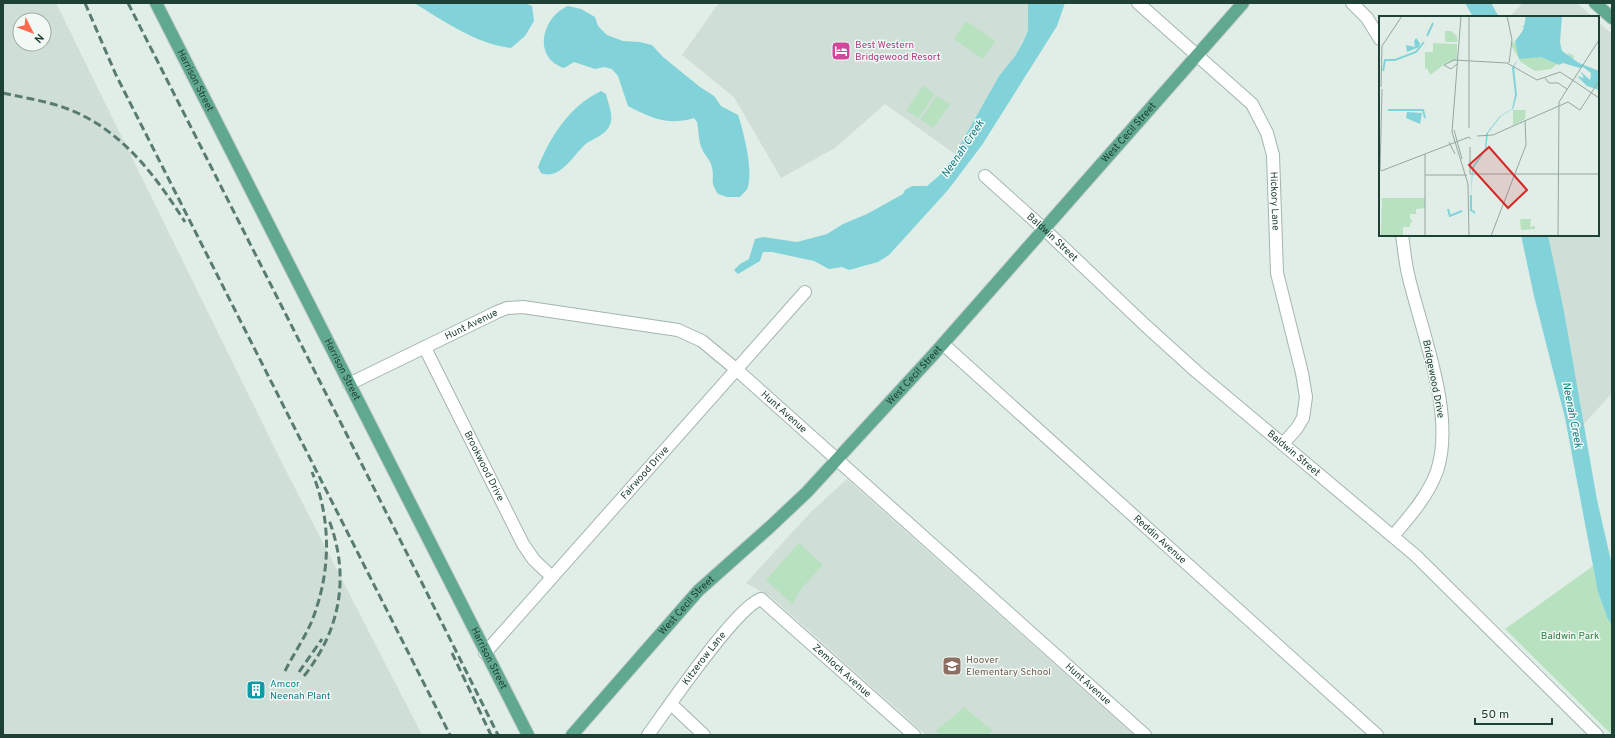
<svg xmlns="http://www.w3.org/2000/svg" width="1615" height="738" font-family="Overpass,sans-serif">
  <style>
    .built { fill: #cfded6; fill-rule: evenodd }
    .green { fill: #b7e1bf }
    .water { fill: #82d3d9 }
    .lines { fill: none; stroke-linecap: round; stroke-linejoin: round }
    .minor-casing { stroke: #a3b6ae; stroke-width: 14 }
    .major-casing { stroke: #c0cac6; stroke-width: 14 }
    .minor { stroke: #fff; stroke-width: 12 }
    .major { stroke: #60a890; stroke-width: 12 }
    .rail { stroke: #597c70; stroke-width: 3; stroke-dasharray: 8 4; stroke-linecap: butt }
    .labels { text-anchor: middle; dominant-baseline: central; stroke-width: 3; stroke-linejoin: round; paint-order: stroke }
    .hotel-label { font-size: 10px; fill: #b23c85; stroke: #f2f9f5; text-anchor: start }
    .street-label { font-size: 10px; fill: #1f4135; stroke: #f2f9f5 }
    .park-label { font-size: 10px; fill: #247c3f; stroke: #f2f9f5 }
    .education-label { font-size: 10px; fill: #785e54; stroke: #f2f9f5; text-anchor: start }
    .culture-label { font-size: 10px; fill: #0d838f; stroke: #f2f9f5; text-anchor: start }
    .water-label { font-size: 11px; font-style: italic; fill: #127b84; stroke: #f2f9f5 }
    .inset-river { fill: none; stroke: #82d3d9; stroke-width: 2 }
    .inset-road { fill: none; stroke: #93a8a0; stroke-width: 1 }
    .view { fill: #d62828; fill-opacity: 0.15; stroke: #d62828; stroke-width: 2 }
    .inset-edge { fill: none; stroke: #1f4135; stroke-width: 2 }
  </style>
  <rect width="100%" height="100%" fill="#e1ede7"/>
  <g class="built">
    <path d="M 3,3 L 56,3 L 281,461 L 422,735 L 3,735 ZM 20,20 L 44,20 L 44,44 L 20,44 Z"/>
    <path d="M 719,3 L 1028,3 L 1028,30 L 1015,56 L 999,76 L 955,154 L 885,104 L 835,148 L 781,178 L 734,97 L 682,55 Z"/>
    <path d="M 1523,3 L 1577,3 L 1593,17 L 1509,17 Z"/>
    <path d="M 1598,22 L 1612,34 L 1612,393 L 1583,425 L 1564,311 L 1548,235 L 1598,235 Z"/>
    <path d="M 847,479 L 1134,735 L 926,735 L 771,597 L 746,583 L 810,513 Z"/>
  </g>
  <g class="green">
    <path d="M 966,21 L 995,41 L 983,59 L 954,39 Z"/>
    <path d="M 923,86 L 935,94 L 918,118 L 906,110 Z"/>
    <path d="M 937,96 L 950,104 L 933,128 L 920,119 Z"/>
    <path d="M 799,543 L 823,565 L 802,588 L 792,604 L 766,580 Z"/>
    <path d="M 1593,566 C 1597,587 1601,607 1612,626 L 1612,735 L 1505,629 Z"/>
    <path d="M 963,707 L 992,730 L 989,735 L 940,735 L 936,731 C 945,722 956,717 963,707 Z"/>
  </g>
  <g class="water">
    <path d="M 414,3 L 524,3 L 532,6 L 534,21 L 525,36 L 511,48 C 476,44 444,21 414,3 Z"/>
    <path d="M 1028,3 L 1065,3 L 1057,26 L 982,145 L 948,190 L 889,255 L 878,262 L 849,270 L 842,267 L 829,269 L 814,261 L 772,252 L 763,252 L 760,261 L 738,274 L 734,270 L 740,264 L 749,259 L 755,239 L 763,237 L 797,242 L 827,234 L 843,224 L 867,214 L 903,194 L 905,190 L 912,186 L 927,186 L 941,174 L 955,154 L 999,76 L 1015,56 L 1023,42 L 1028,30 Z"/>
    <path d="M 1465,3 L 1491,3 L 1499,17 L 1473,17 Z"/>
    <path d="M 568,6 L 581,9 L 595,17 L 598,26 L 607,35 L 623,41 L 640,42 L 652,45 L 663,57 L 700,87 L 714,96 L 721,106 L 738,115 C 744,133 753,169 748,187 C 747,191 742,194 740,197 L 727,197 L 718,194 C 709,180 715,180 712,168 C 711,160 705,156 702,149 C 698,140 699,131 697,122 L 694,118 C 668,126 651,118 628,106 L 618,76 L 612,69 L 604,67 L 595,69 L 574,62 L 564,68 C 532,57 542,17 568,6 Z"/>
    <path d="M 601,91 L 606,94 C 608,104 615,117 609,127 C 604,135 595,138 587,143 C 574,153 561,181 541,173 L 538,167 C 551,135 570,106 601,91 Z"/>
    <path d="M 1521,235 L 1548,235 L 1564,311 L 1597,500 L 1612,565 L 1612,626 L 1607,617 L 1598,592 L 1565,418 L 1534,296 Z"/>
  </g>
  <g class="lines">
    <defs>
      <g id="minor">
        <path id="s1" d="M 1138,3 L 1252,104 L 1267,133 L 1273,155 L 1277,273 L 1302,373 L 1306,397 L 1303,418 L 1297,428 L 1283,444"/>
        <path d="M 1352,3 L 1367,18 L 1380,39"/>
        <path id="s2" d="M 985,176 L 1044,229 L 1146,326 L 1198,373 L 1415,555 L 1597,735"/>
        <path id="s3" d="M 943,344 L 1377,735"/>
        <path id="s4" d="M 425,348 L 523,544 L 534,560 L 552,577"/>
        <path id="s5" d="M 349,384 L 497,312 L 507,308 L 523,307 L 678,330 L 702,341 L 737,370 L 1145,735"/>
        <path d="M 1393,536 C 1410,516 1428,496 1437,471 C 1456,414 1421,331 1408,274 C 1405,261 1404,248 1402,235"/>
        <path id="s6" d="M 485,653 L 805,292"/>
        <path d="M 671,704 L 704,735"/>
        <path id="s7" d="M 648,735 C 667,709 736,607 761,599 L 914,735"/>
      </g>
      <g id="major">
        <path id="s8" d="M 156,3 L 528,735"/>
        <path d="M 1595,3 L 1612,18"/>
        <path id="s9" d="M 572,735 L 698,591 L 771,526 L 807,492 L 934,354 L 1243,3"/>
      </g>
    </defs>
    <use href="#minor" class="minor-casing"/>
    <use href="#major" class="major-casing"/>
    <use href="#minor" class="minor"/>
    <use href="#major" class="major"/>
    <g class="rail">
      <path d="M 85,3 L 116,75 L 450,735"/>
      <path d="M 128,3 L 423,585 L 498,735"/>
      <path d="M 3,93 C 25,98 47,101 68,109 C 122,130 155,175 185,222"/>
      <path d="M 452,653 L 491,735"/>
      <path d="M 285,671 C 293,655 304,639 311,623 C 331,574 332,521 312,472"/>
      <path d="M 299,672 L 322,639"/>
      <path d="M 304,676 C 341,629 350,576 329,520"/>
    </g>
  </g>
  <defs>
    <symbol id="hotel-square" viewBox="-11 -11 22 22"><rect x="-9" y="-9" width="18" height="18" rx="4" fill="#d1479c" stroke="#f2f9f5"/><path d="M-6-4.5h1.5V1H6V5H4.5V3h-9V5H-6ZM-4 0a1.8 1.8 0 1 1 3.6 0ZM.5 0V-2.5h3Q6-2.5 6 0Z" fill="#fff"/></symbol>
    <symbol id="school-square" viewBox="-11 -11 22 22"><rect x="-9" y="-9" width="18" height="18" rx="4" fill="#8d6e63" stroke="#f2f9f5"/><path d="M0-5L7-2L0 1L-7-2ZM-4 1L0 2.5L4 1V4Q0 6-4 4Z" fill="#fff"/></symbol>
    <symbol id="building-square" viewBox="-11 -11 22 22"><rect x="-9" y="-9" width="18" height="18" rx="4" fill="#0f9aa8" stroke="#f2f9f5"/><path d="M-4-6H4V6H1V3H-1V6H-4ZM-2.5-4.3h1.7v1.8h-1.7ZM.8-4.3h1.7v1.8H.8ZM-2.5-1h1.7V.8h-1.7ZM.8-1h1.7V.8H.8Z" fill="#fff"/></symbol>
  </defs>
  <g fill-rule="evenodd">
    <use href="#hotel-square" x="830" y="40" width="22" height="22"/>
    <use href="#school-square" x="941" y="655" width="22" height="22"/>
    <use href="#building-square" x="245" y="679" width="22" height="22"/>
  </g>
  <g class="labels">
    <g class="hotel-label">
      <text x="855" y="45">Best Western<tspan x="855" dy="12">Bridgewood Resort</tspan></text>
    </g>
    <g class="street-label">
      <text stroke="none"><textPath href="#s8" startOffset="87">Harrison Street</textPath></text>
      <text stroke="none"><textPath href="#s9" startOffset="821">West Cecil Street</textPath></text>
      <text stroke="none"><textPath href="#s1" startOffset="254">Hickory Lane</textPath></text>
      <text stroke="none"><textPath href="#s2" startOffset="91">Baldwin Street</textPath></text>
      <text stroke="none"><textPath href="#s5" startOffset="136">Hunt Avenue</textPath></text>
      <text stroke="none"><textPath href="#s8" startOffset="411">Harrison Street</textPath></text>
      <text stroke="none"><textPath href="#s9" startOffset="497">West Cecil Street</textPath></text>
      <text transform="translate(1433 379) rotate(79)">Bridgewood Drive</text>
      <text stroke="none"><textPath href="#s5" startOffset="483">Hunt Avenue</textPath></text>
      <text stroke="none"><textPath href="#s2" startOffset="415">Baldwin Street</textPath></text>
      <text stroke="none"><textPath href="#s4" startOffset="132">Brookwood Drive</textPath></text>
      <text stroke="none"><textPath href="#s6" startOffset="241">Fairwood Drive</textPath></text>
      <text stroke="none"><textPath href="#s3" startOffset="292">Reddin Avenue</textPath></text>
      <text stroke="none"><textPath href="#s9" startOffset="173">West Cecil Street</textPath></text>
      <text stroke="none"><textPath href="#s8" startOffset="735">Harrison Street</textPath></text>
      <text stroke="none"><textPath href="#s7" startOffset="95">Kitzerow Lane</textPath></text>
      <text stroke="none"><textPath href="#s7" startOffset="286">Zemlock Avenue</textPath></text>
      <text stroke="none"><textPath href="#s5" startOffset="891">Hunt Avenue</textPath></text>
    </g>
    <g class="park-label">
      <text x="1570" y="636">Baldwin Park</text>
    </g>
    <g class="education-label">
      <text x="966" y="660">Hoover<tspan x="966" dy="12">Elementary School</tspan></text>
    </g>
    <g class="culture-label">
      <text x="270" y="684">Amcor<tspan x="270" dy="12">Neenah Plant</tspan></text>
    </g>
    <g class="water-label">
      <text transform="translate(963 149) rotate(-56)">Neenah Creek</text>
      <text transform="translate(1572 415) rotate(79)">Neenah Creek</text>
    </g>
  </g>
  <g transform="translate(1379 16)">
    <rect width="220" height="220" fill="#e1ede7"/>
    <path d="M 66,15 L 72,15 L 78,20 L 78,26 L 66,26 ZM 133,26 L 138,27 L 141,42 L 162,41 L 178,48 L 190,37 L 195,40 L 194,43 L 189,41 L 190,38 L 172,53 L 156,55 L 142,46 L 133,31 ZM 54,27 L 78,28 L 78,44 L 67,47 L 51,59 L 48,52 L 46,53 L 46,36 L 54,36 ZM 134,94 L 147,94 L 146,103 L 134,109 ZM 3,182 L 46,182 L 46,192 L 37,193 L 37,198 L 31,198 L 31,203 L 34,205 L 31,205 L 34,207 L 31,207 L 31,211 L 24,211 L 24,220 L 2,220 ZM 141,203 L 152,203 L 151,211 L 156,210 L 156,213 L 142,214 Z" fill="#b7e1bf"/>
    <path d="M 147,0 L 183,0 L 181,26 L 183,35 L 200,47 L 220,55 L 220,74 L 208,70 L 198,60 L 205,62 L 201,55 L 211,64 L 212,57 L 204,51 L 201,52 L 184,47 L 180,49 L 162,41 L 140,43 L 136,25 L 143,16 L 145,11 L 142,10 L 145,10 ZM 37,22 L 41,27 L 40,31 L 28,36 L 27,29 L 36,31 L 35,25 ZM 139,43 L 135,51 L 138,79 L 134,93 L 122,100 L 109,117 L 107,134 L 94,153 L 92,181 L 93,151 L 106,133 L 107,118 L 121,100 L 133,93 L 136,79 L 133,52 ZM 28,96 L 43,97 L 41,108 L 27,102 Z" fill="#82d3d9"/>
    <path class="inset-river" d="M 48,20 L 54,7M 4,55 L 6,44 L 16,44 L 37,36 L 45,26M 9,94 L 44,94 L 46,102M 92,179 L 92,194 L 96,197M 69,193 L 71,200 L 83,195"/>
    <path class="inset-road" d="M 82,0 L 73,116 L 89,168 L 90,220M 128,0 L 133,24 L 130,47M 65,49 L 75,44 L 128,47 L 158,64 L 181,56M 65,49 L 72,53 L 78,48M 181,56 L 195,65M 166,62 L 170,67 L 179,67 L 188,73M 195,65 L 220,82M 2,71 L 3,30 L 23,0M 141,107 L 189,86 L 201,94 L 220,65M 90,112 L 90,0M 75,114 L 83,143M 98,120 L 114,119 L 143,106M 70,126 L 76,138M 91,131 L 91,158M 46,138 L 46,220M 1,155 L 3,73M 2,155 L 90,121 L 92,123M 91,158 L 220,158M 46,159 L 88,159M 112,220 L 147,129 L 146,104M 179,220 L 180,86 L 220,24"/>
    <path class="view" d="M 110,131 L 148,174 L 129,192 L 90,149 Z"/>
    <rect width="220" height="220" class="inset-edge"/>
  </g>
  <rect width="1615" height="738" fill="none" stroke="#1f4135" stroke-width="8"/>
  <g transform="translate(32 32) rotate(132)"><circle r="19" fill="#f2f9f5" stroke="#9eafa8"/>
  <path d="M0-3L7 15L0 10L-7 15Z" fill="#ff6a4e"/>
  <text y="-6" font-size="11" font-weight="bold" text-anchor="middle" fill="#1f4135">N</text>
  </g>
  <path d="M1475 718v6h77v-6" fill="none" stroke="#1f4135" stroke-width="2"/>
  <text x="1481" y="718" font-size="12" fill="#1f4135" stroke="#f2f9f5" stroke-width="3" paint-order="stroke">50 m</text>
</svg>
